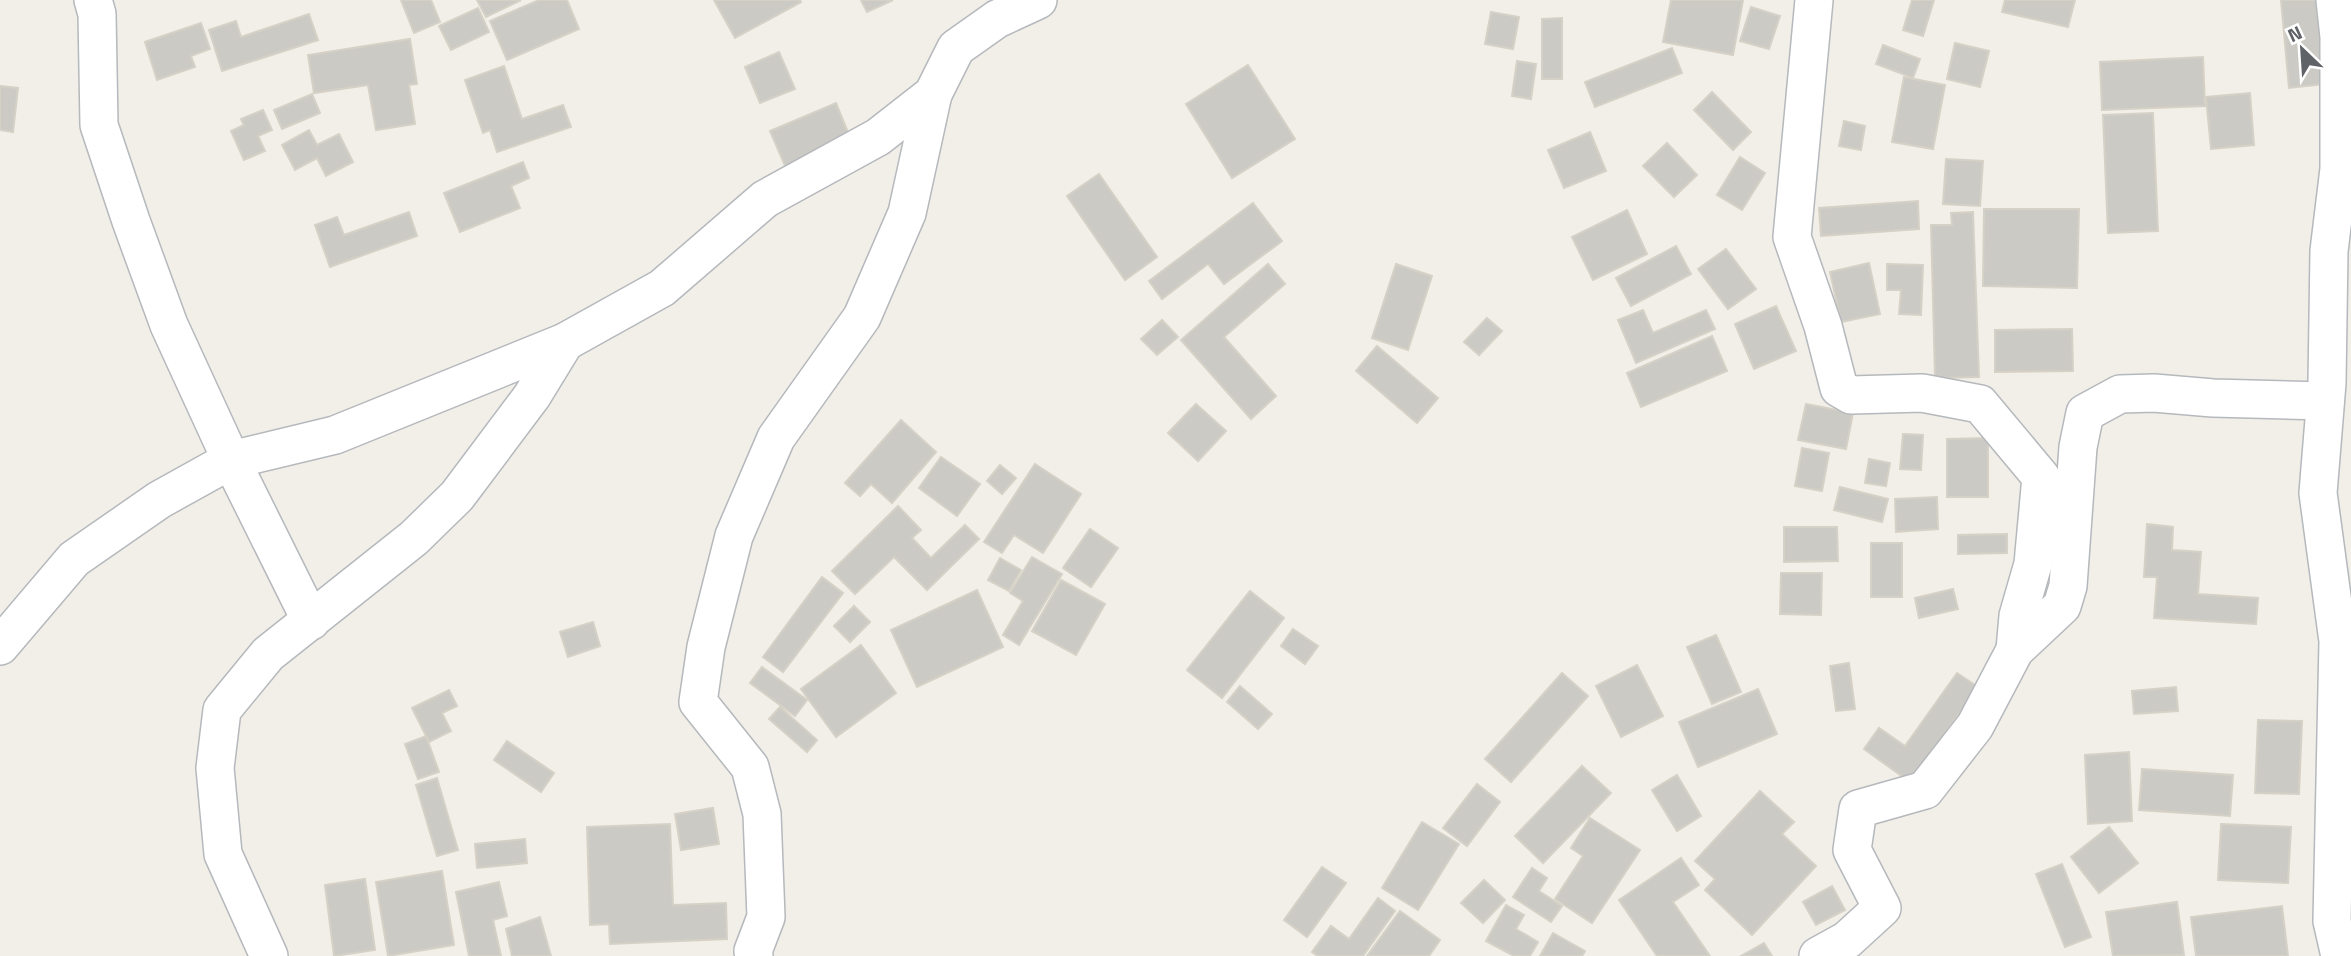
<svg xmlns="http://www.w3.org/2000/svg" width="2351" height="956" font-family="'Titillium Web',sans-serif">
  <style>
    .building { fill: #cccac5; stroke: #d6d1c6; stroke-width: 2 }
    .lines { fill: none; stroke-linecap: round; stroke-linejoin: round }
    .minor-casing { stroke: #b5b8bc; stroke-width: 40 }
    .minor { stroke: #fff; stroke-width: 37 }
  </style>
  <rect width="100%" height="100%" fill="#f1efe8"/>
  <g class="building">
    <path d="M 401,0 L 431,0 L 440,22 L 414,33 Z"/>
    <path d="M 477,0 L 521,0 L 486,17 Z"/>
    <path d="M 539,0 L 567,0 L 579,29 L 507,60 L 490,21 Z"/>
    <path d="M 714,0 L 800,0 L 801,2 L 735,38 Z"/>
    <path d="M 861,0 L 893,0 L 867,12 Z"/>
    <path d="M 1671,0 L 1743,0 L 1733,55 L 1663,42 Z"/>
    <path d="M 1912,0 L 1934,0 L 1923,36 L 1903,30 Z"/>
    <path d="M 2005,0 L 2075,0 L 2068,27 L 2002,12 Z"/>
    <path d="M 2281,0 L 2316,0 L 2324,84 L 2289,88 Z"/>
    <path d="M 1751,7 L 1780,16 L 1769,49 L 1740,41 Z"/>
    <path d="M 478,8 L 489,32 L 451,50 L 439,26 Z"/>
    <path d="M 1491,12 L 1519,17 L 1513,49 L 1485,44 Z"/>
    <path d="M 309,14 L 318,40 L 222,71 L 209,30 L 236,21 L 241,37 Z"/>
    <path d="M 1562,18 L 1562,79 L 1542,79 L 1542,19 Z"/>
    <path d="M 201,23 L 210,49 L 191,56 L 195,67 L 157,80 L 145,42 Z"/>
    <path d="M 410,39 L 417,84 L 409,85 L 415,124 L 376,130 L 368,85 L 314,93 L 308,55 Z"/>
    <path d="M 1955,43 L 1989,51 L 1980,87 L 1947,79 Z"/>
    <path d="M 1883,45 L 1920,59 L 1913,78 L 1876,64 Z"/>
    <path d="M 1672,48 L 1682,73 L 1595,107 L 1585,82 Z"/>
    <path d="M 779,52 L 795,89 L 760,103 L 745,67 Z"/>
    <path d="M 2203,57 L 2205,106 L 2102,110 L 2100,62 Z"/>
    <path d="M 1517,61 L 1536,64 L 1531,99 L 1512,96 Z"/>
    <path d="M 1248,65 L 1295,139 L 1232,178 L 1186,104 Z"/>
    <path d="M 504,66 L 522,119 L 563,105 L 571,127 L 497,152 L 490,130 L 483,133 L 465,80 Z"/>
    <path d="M 1904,77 L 1945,85 L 1933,149 L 1892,142 Z"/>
    <path d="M 0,86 L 18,88 L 13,132 L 0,130 Z"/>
    <path d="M 1712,92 L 1751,132 L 1733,150 L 1694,110 Z"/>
    <path d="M 2250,93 L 2254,145 L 2211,149 L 2206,97 Z"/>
    <path d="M 312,94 L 320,113 L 282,129 L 274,110 Z"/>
    <path d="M 836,103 L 851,140 L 786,168 L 770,131 Z"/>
    <path d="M 263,110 L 272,130 L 258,136 L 265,151 L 244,160 L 231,131 L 244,125 L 241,119 Z"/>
    <path d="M 2153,113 L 2158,231 L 2108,233 L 2103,115 Z"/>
    <path d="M 1844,121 L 1865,126 L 1861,150 L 1839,146 Z"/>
    <path d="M 309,130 L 317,145 L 339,134 L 353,162 L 326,176 L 317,158 L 295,170 L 282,145 Z"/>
    <path d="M 1590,132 L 1606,171 L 1564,188 L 1548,150 Z"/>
    <path d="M 1667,143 L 1697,175 L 1674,197 L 1643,166 Z"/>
    <path d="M 1740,157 L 1765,173 L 1742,210 L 1717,195 Z"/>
    <path d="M 1946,159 L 1983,161 L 1980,206 L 1943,204 Z"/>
    <path d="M 523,162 L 529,178 L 511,186 L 520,208 L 460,232 L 444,193 Z"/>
    <path d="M 1099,174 L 1157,257 L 1125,280 L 1067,196 Z"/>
    <path d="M 1918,201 L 1919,229 L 1821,236 L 1819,208 Z"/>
    <path d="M 1253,203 L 1282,241 L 1224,284 L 1208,264 L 1162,299 L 1149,281 Z"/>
    <path d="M 1984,209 L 2079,209 L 2077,288 L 1983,286 Z"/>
    <path d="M 1627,210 L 1647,254 L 1593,280 L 1572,237 Z"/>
    <path d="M 409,212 L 417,236 L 330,267 L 315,225 L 337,217 L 344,235 Z"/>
    <path d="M 1973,212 L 1979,377 L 1935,378 L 1931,225 L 1952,225 L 1951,213 Z"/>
    <path d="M 1676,246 L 1691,274 L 1631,306 L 1616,278 Z"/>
    <path d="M 1726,249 L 1756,289 L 1728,309 L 1698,269 Z"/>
    <path d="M 1869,263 L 1880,314 L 1841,322 L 1830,272 Z"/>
    <path d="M 1268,264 L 1285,284 L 1224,337 L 1276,396 L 1251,419 L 1181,340 Z"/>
    <path d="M 1396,264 L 1432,276 L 1408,350 L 1372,338 Z"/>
    <path d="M 1887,264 L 1923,265 L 1921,315 L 1899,314 L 1901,290 L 1887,290 Z"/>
    <path d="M 1776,306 L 1796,351 L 1754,369 L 1735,324 Z"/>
    <path d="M 1643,310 L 1653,333 L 1706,310 L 1715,329 L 1636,363 L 1618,320 Z"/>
    <path d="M 1487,318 L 1502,331 L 1479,355 L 1464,342 Z"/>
    <path d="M 1162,320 L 1178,337 L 1157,355 L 1141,339 Z"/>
    <path d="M 2072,329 L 2073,371 L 1995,372 L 1995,330 Z"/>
    <path d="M 1712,336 L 1727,371 L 1641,407 L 1627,373 Z"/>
    <path d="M 1377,346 L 1438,398 L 1417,423 L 1356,371 Z"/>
    <path d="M 1196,404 L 1226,431 L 1198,461 L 1168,433 Z"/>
    <path d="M 1806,404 L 1853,413 L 1846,449 L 1798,440 Z"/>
    <path d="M 901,420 L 936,452 L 892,503 L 871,484 L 860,496 L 845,483 Z"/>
    <path d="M 1903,434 L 1923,435 L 1921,470 L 1900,469 Z"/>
    <path d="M 1988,438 L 1988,497 L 1947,497 L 1947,439 Z"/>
    <path d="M 1802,448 L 1829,453 L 1822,491 L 1795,486 Z"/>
    <path d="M 941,457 L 980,484 L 957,516 L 919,488 Z"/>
    <path d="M 1869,459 L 1890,463 L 1886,486 L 1865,483 Z"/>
    <path d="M 1035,464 L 1081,494 L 1043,553 L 1014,535 L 1002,553 L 984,542 Z"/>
    <path d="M 1000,465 L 1016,478 L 1002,494 L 987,481 Z"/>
    <path d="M 1840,487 L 1888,499 L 1882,522 L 1834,510 Z"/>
    <path d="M 1937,497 L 1938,529 L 1896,532 L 1895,499 Z"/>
    <path d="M 898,506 L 921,530 L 912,538 L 931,558 L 965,525 L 979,539 L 927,590 L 894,557 L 855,594 L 832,571 Z"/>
    <path d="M 2147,524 L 2173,527 L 2172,550 L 2201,552 L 2198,594 L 2258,598 L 2256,624 L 2154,618 L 2157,577 L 2144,577 Z"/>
    <path d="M 1784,527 L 1837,527 L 1838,561 L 1784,562 Z"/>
    <path d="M 1090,529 L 1118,548 L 1091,587 L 1063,568 Z"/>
    <path d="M 2007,534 L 2007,553 L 1958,554 L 1958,535 Z"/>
    <rect x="1871" y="543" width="31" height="54"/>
    <path d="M 1032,557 L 1062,574 L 1019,645 L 1003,635 L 1023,601 L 1010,593 Z"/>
    <path d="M 1000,558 L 1021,570 L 1009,591 L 988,580 Z"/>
    <path d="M 1781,573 L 1822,573 L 1821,615 L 1780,614 Z"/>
    <path d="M 822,577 L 843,593 L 783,672 L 763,657 Z"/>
    <path d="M 1061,580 L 1105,604 L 1076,655 L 1032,631 Z"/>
    <path d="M 1953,589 L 1958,609 L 1919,618 L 1915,598 Z"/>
    <path d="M 977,590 L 1003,647 L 917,687 L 891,630 Z"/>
    <path d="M 1250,591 L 1284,618 L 1222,698 L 1187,670 Z"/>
    <path d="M 854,606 L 870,622 L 850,642 L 834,626 Z"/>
    <path d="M 593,622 L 600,646 L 568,657 L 560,632 Z"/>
    <path d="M 1293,629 L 1318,646 L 1305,664 L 1281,646 Z"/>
    <path d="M 1716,635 L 1741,692 L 1712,704 L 1687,647 Z"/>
    <path d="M 861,645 L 896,693 L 836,737 L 801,689 Z"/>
    <path d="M 1849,663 L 1855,709 L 1836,711 L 1830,666 Z"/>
    <path d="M 1637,665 L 1663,716 L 1621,737 L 1596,686 Z"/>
    <path d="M 762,667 L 807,700 L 795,716 L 750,683 Z"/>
    <path d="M 1562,673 L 1588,696 L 1511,782 L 1485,759 Z"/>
    <path d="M 1957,673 L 1978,687 L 1910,782 L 1864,749 L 1879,728 L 1905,746 Z"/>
    <path d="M 1240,686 L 1272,714 L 1258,729 L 1227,702 Z"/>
    <path d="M 2176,687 L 2178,711 L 2134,714 L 2132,691 Z"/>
    <path d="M 1758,689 L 1777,734 L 1698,767 L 1679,722 Z"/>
    <path d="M 449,690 L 457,706 L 442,713 L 451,731 L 429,742 L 412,708 Z"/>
    <path d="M 780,707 L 817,740 L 807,752 L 769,719 Z"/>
    <path d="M 2258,720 L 2302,721 L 2299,794 L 2255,793 Z"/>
    <path d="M 426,736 L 439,772 L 418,779 L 405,744 Z"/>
    <path d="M 507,741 L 554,773 L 541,792 L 494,760 Z"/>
    <path d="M 2129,752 L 2132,821 L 2088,824 L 2085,755 Z"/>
    <path d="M 1582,766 L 1611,793 L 1543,863 L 1515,836 Z"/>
    <path d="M 2142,769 L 2233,775 L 2230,816 L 2139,810 Z"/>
    <path d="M 1677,775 L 1701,816 L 1677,831 L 1652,790 Z"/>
    <path d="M 437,778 L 458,850 L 437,856 L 416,785 Z"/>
    <path d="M 1477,784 L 1500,802 L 1467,846 L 1443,828 Z"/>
    <path d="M 1760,791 L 1794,822 L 1782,834 L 1816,866 L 1752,935 L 1705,890 L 1715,879 L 1695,861 Z"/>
    <path d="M 713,808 L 719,844 L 681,850 L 675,814 Z"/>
    <path d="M 1590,818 L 1640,850 L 1592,923 L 1555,899 L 1583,856 L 1571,848 Z"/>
    <path d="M 1422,822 L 1459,844 L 1418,910 L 1382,888 Z"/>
    <path d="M 670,824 L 673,905 L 726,903 L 727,939 L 610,944 L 609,924 L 590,925 L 587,827 Z"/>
    <path d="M 2221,824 L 2291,827 L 2288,883 L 2218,880 Z"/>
    <path d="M 2109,827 L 2138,863 L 2099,893 L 2071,857 Z"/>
    <path d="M 525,839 L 527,863 L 477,868 L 475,844 Z"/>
    <path d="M 1681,858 L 1699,885 L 1673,902 L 1710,956 L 1657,956 L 1619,900 Z"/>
    <path d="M 2062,864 L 2091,937 L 2065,947 L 2036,874 Z"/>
    <path d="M 1322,867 L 1346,883 L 1307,937 L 1284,920 Z"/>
    <path d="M 1532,868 L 1547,878 L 1539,891 L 1562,906 L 1551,922 L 1513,897 Z"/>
    <path d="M 442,871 L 454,945 L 388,956 L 376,882 Z"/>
    <path d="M 365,879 L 375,950 L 334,956 L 325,885 Z"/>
    <path d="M 1484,880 L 1505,900 L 1483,923 L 1461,903 Z"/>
    <path d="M 499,882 L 507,916 L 493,920 L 501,956 L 469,956 L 456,892 Z"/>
    <path d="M 1832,886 L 1845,910 L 1816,925 L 1803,902 Z"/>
    <path d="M 1378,898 L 1395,911 L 1363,956 L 1318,956 L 1312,952 L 1331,926 L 1349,939 Z"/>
    <path d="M 2177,902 L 2184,955 L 2113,956 L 2106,912 Z"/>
    <path d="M 1506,905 L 1524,915 L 1516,929 L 1538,942 L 1530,956 L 1514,956 L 1486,941 Z"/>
    <path d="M 2282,906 L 2288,956 L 2196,956 L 2191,917 Z"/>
    <path d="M 1400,911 L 1440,940 L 1429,956 L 1367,956 Z"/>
    <path d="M 540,917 L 551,956 L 512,956 L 506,929 Z"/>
    <path d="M 1553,933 L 1585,951 L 1582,956 L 1540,956 Z"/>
    <path d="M 1764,943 L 1772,956 L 1741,956 Z"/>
  </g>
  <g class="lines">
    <defs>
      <g id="minor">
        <path d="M 93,0 L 97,14 L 99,125 L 131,221 L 169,325 L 231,460 L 311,621"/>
        <path d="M 1814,0 L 1792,237 L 1823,326 L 1839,388 L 1851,395 L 1922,393 L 1980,404 L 2041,477 L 2033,564 L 2018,616 L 2015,650"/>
        <path d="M 2335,0 L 2339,37 L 2339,169 L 2329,251 L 2327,383 L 2318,493 L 2338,641 L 2332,921 L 2340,956"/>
        <path d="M 0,646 L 74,559 L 159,500 L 231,460 L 335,435 L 565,342 L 662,288 L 765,199 L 878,137 L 933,94 L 956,48 L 997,19 L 1038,0"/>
        <path d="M 269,956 L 223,854 L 215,768 L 222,710 L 268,654 L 414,538 L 457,496 L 532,396 L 565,342"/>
        <path d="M 754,956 L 753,951 L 766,917 L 762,814 L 750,767 L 698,702 L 706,647 L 734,536 L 776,438 L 862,317 L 907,213 L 933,94"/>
        <path d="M 1818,956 L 1847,940 L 1882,908 L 1852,850 L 1858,809 L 1925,790 L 1975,726 L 2015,650 L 2062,606 L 2068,586 L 2078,447 L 2085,413 L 2120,394 L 2154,393 L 2213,398 L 2325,401"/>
      </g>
    </defs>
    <use href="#minor" class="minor-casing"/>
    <use href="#minor" class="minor"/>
  </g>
  <g transform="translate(2302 49) rotate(335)" stroke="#ffffff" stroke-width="5" paint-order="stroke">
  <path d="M0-5L12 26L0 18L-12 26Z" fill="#5f6368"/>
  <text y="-10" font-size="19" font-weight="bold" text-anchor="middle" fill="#5f6368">N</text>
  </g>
</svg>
